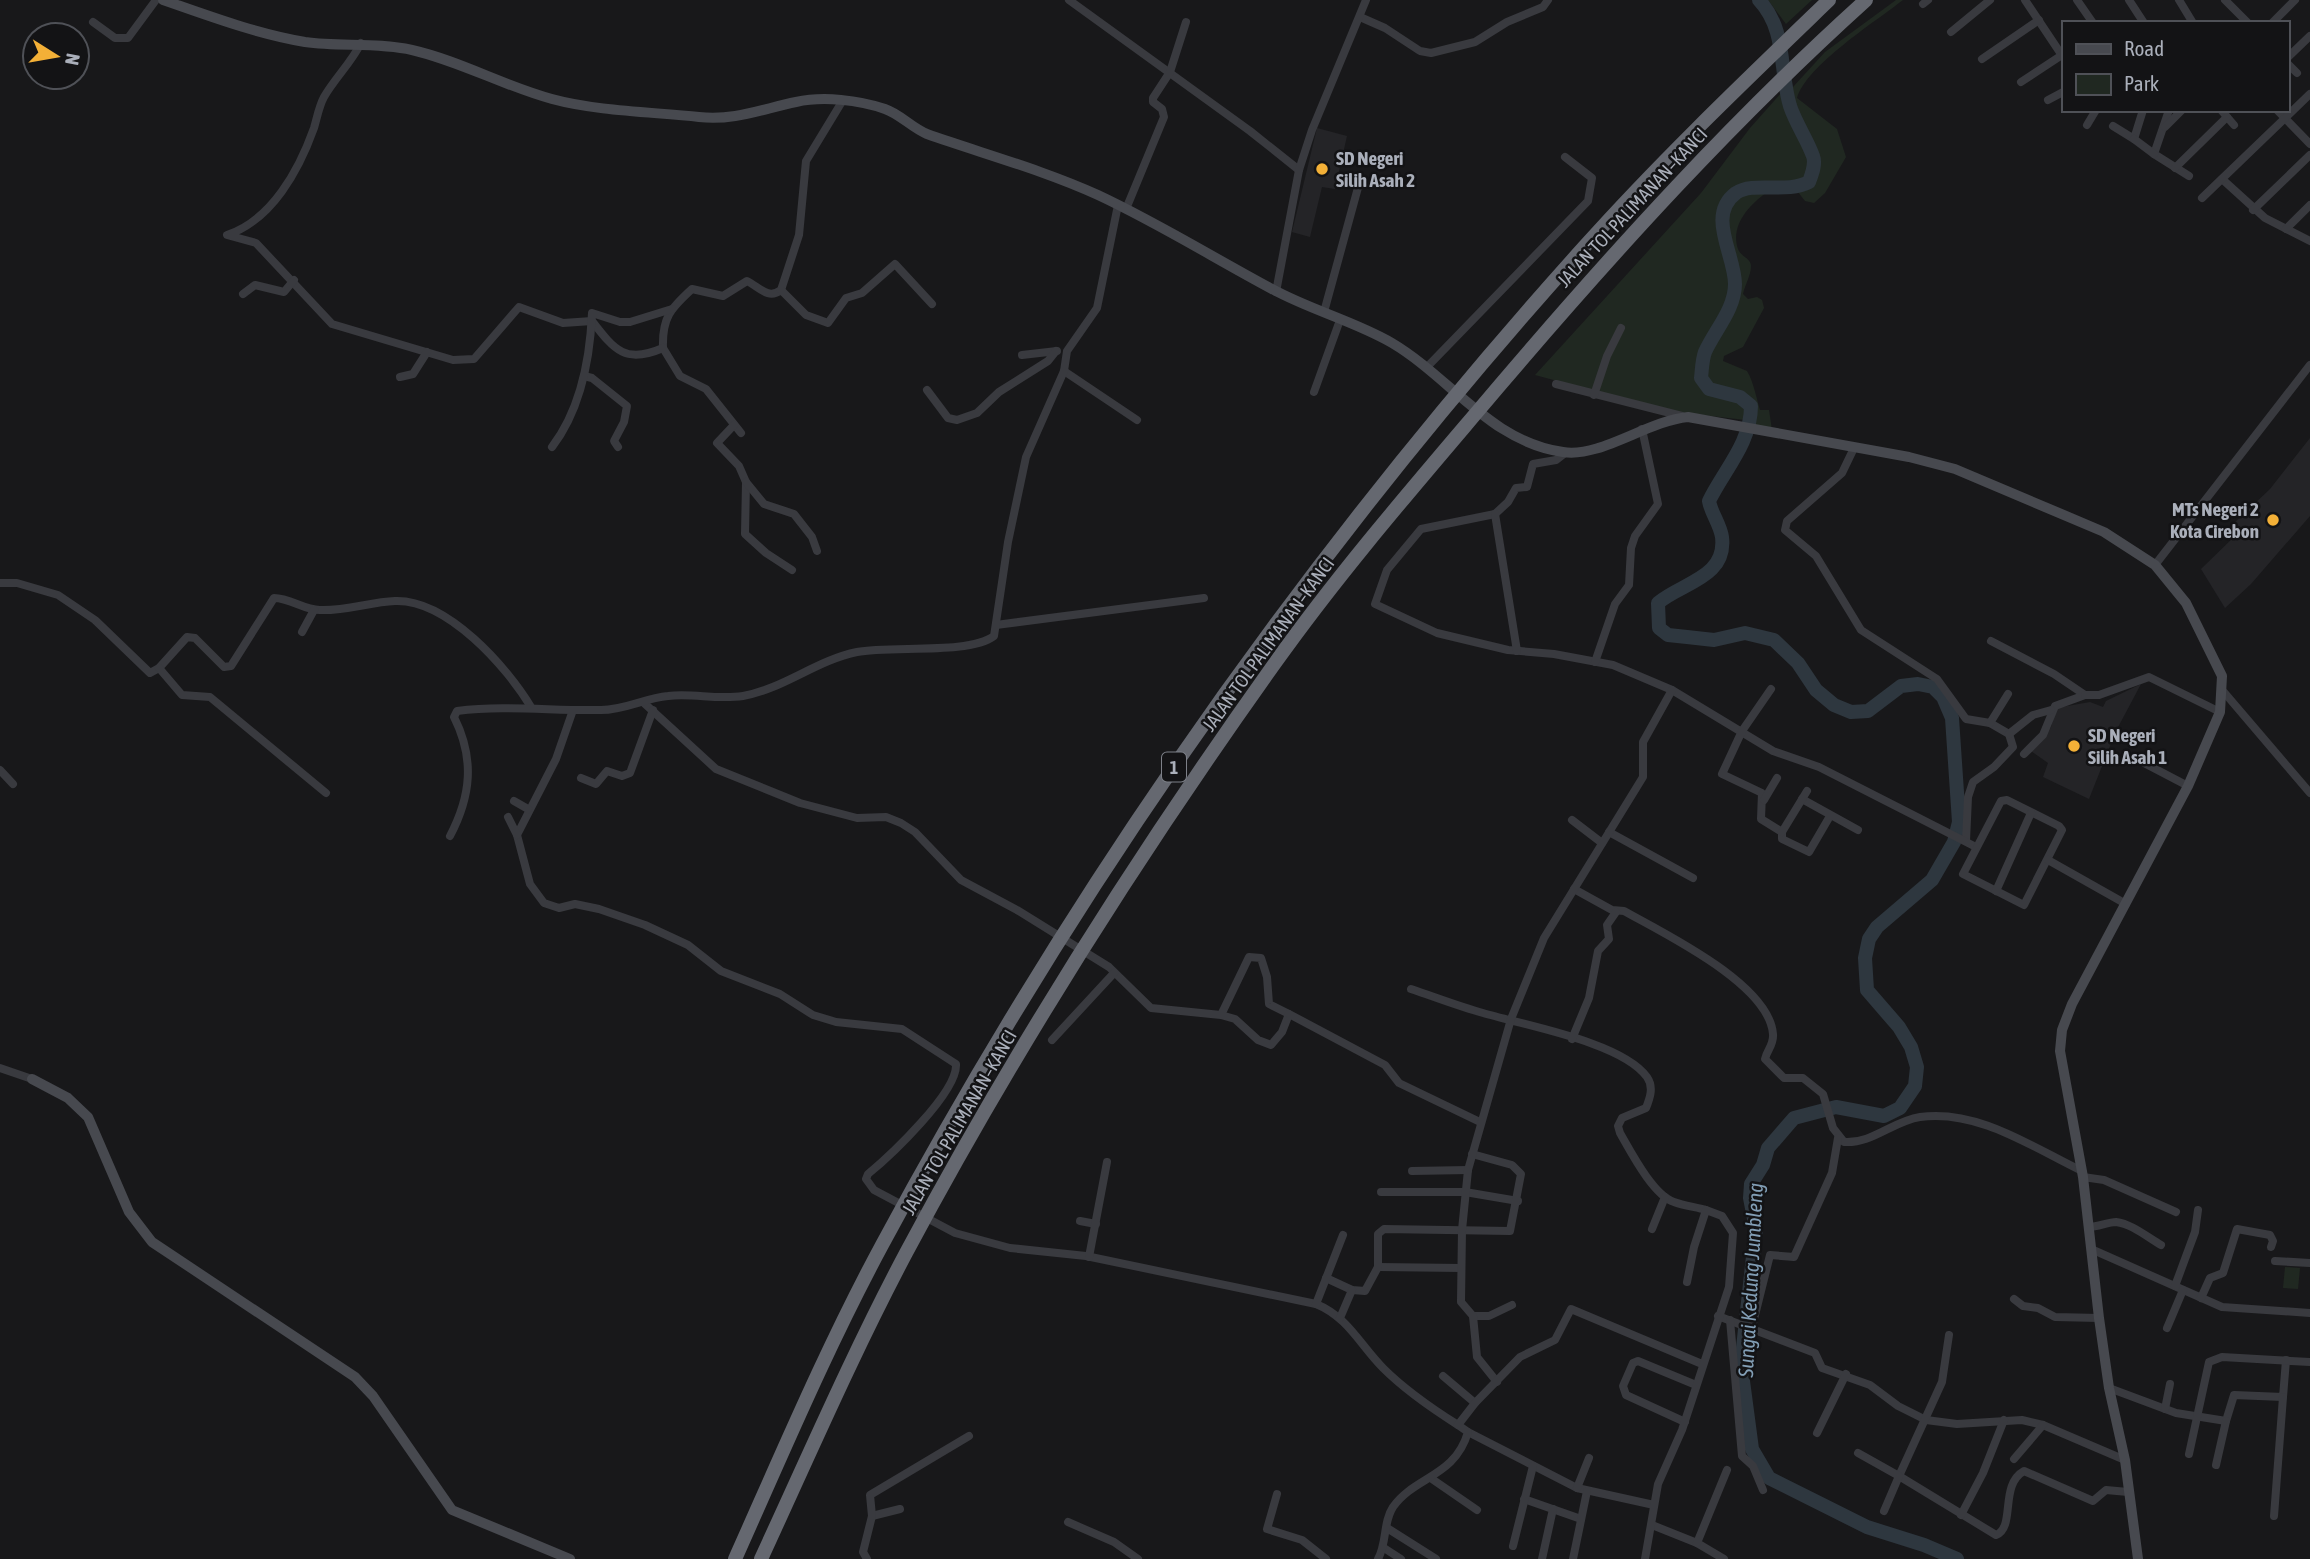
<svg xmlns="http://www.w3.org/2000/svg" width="2310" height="1559" font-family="'Asap Condensed',sans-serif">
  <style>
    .built { fill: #242427 }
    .green { fill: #202821 }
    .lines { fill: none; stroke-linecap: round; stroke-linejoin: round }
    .river { stroke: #2e373f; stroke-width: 14 }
    .street { stroke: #393a3f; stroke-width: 8 }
    .secondary { stroke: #47494f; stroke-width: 10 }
    .highway { stroke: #656870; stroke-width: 14 }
    .poi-dot { fill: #f3b037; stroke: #131315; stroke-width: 2.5 }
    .labels { text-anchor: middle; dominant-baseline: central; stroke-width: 5; stroke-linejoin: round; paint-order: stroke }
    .shield { fill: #131315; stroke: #7d8088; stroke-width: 2 }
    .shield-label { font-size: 18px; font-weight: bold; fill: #aaafba }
    .poi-label { font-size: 19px; font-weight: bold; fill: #aaafba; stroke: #131315; text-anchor: start }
    .street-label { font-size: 19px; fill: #aaafba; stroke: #131315 }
    .water-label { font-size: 21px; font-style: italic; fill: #829eb5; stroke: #131315 }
  </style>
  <rect width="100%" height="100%" fill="#18181a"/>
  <g class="built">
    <path d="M 1317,128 L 1347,136 L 1335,189 L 1322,187 L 1310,237 L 1292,232 Z"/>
    <path d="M 2310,438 L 2310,516 L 2251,584 L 2225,608 L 2201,569 L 2236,535 L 2232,525 L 2270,489 Z"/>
    <path d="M 2141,684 L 2116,731 L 2089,799 L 2043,777 L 2048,763 L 2031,751 L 2051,727 L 2056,708 L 2090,702 L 2103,707 L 2106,701 Z"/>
  </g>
  <g class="green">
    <path d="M 1768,0 L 1812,0 L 1786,24 Z"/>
    <path d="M 1896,0 L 1903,0 C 1875,22 1807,65 1797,98 L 1837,129 L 1846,157 L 1825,193 L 1814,203 L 1805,201 L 1798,192 L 1812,184 C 1829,141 1784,120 1793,87 L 1825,52 Z"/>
    <path d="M 1782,92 L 1810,158 L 1806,179 C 1784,191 1754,176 1734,191 C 1701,214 1733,255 1731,285 C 1729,311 1708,329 1700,353 C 1698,361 1699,371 1698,380 C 1714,401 1729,393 1747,408 L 1745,420 L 1668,411 L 1535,375 L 1701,193 L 1750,128 Z"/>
    <path d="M 1745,192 L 1766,193 C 1749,205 1730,226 1738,249 C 1741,257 1751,258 1751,266 C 1751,275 1745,285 1743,294 L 1748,299 L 1757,297 L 1762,300 L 1764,308 L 1743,347 L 1724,356 L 1723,361 L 1747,371 C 1754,383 1756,397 1760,410 L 1769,410 L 1772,430 L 1756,426 L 1755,405 L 1742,394 L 1712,386 L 1705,377 C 1706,371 1705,362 1707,356 C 1715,331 1736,313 1738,286 C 1741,253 1707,215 1745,192 Z"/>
    <path d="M 2285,1267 L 2300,1268 L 2298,1289 L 2283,1288 Z"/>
  </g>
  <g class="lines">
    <path class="river" d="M 1759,0 C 1787,30 1779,69 1790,106 C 1796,124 1807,139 1813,156 C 1816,164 1812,174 1809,182 C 1786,194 1754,181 1736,193 C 1706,215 1735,255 1735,284 C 1735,309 1715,330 1705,352 C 1702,360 1702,370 1701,378 L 1709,389 L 1740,397 L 1751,406 C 1751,443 1724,470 1709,501 C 1711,513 1720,524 1722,537 C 1727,578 1681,583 1658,603 L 1659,628 L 1668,635 L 1687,637 L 1714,640 L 1745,633 L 1774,640 L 1798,663 L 1816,690 L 1834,705 L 1851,712 L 1868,711 L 1901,686 L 1918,684 L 1933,687 L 1943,697 L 1952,718 L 1959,822 L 1954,842 L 1932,880 L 1877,927 L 1869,939 L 1865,958 L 1867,990 L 1899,1027 L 1911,1047 L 1917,1067 L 1915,1086 L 1900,1108 L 1884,1116 L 1836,1107 L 1794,1118 L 1768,1148 L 1763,1165 L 1751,1184 L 1750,1198 L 1756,1229 L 1741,1366 L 1752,1449 L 1769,1478 L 1867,1527 L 1924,1545 L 1957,1559"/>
    <g class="street">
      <path d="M 1069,0 L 1250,131 L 1299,170"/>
      <path d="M 2025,0 L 2063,57"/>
      <path d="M 2077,0 L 2093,23"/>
      <path d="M 2129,0 L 2144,23"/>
      <path d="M 2179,0 L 2193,23"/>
      <path d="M 2225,0 L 2248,23"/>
      <path d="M 1923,4 L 1928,0"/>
      <path d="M 1360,17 L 1385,28 L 1420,51 L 1431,53 L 1475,42 L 1507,22 L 1543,7 L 1548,0"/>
      <path d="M 93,22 L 115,38 L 128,38 L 156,0"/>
      <path d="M 2272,23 L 2295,0"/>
      <path d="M 1951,32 L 1990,0"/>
      <path d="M 361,43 C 351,63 335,78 324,97 C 319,106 317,118 314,128 C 299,170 272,220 227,235 L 256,243 L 332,324 L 453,360 L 474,359 L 519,307 L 563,323 L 592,321 C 615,351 626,364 663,348 C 662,318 670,309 692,289 L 723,296 L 747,281 C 759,287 768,300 781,290 L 799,235 L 806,161 L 843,100"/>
      <path d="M 2287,58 L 2310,36"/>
      <path d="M 1982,59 L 2039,20"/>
      <path d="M 2287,63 L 2297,73"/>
      <path d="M 2021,82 L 2062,55"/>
      <path d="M 2048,100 L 2063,92"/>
      <path d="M 2169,110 L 2154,154 L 2189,176"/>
      <path d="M 2221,110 L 2234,125"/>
      <path d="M 2277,110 L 2310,144"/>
      <path d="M 2087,125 L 2096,110"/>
      <path d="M 2113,126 L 2134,139 L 2143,110"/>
      <path d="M 2165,127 L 2182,110"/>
      <path d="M 2134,139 L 2154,154"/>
      <path d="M 2175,168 L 2227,117"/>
      <path d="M 2222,179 L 2265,218 L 2310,241"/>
      <path d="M 2202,198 L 2310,94"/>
      <path d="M 1126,209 L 1164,117 L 1162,109 L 1153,102 L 1153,98 L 1170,72 L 1186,22"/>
      <path d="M 2253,210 L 2310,155"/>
      <path d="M 2286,229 L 2310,205"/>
      <path d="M 781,290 L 806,315 L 828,323 L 846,298 L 862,293 L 895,264 L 932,304"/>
      <path d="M 1276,292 L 1299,170 L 1312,130 L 1366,0"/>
      <path d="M 243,294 L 255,285 L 284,292 L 294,280"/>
      <path d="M 1324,312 L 1359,184"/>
      <path d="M 663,348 L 680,376 L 706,389 L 741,433"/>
      <path d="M 1022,355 L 1057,351"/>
      <path d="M 1427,367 L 1588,201 L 1592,178 L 1565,157"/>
      <path d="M 1064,371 L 1137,420"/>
      <path d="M 584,376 L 592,378 L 627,406 L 624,422 L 614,441 L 618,447"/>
      <path d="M 400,377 L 413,374 L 427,352"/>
      <path d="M 1556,384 L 1682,416"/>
      <path d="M 927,390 L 948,418 L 957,420 L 977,413 L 999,392 L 1048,361 L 1056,351"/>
      <path d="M 1314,392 L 1340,320"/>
      <path d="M 1594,395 L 1607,356 L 1621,328"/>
      <path d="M 734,425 L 717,443 L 739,466 L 746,482 L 745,534 L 766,553 L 792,570"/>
      <path d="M 552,447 C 581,409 590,359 592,313 L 620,322 L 630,322 L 672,309"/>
      <path d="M 1854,448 L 1842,473 L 1787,521 L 1785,530 L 1816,556 L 1861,630 L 1937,679 L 1966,719 L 1990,723 L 2009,734 L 2013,747 L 1994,767 L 1973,782 L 1968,797 L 1966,841"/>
      <path d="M 1565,453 L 1556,460 L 1533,464 L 1527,487 L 1516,488 L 1508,502 L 1495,514 L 1421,529 L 1387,570 L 1375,604 L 1437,633 L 1508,650 L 1554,654 L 1613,665 L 1672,690 L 1773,751 L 1819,767 L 1976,847"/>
      <path d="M 746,482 L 764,504 L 794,514 L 812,537 L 817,551"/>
      <path d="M 1495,514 L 1517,651"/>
      <path d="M 2155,565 L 2310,365"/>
      <path d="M 0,583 L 17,583 L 58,595 L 95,620 L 150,673 L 159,668 L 187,637 L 195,638 L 224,667 L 231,666 L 274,598 C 290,598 304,610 320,610 C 346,611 370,602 395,601 C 447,599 507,667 531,707"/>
      <path d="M 996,625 L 1204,598"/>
      <path d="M 302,632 L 314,610"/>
      <path d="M 1991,641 L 2054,674 L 2085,695 L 2055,706 L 2043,735 L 2024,754"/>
      <path d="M 1595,662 L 1615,604 L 1629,585 L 1631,548 L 1635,536 L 1658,504 L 1642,429"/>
      <path d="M 159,668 L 182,695 L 210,697 L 326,793"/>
      <path d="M 1771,689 L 1742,731 L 1722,774 L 1762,793 L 1761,819 L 1782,832 L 1782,839 L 1809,852 L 1830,816"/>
      <path d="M 2223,691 L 2310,793"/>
      <path d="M 2085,695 L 2099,695 L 2149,677 L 2220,712"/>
      <path d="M 644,703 L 716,769 L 800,803 L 857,818 L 886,817 L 901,823 L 915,832 L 961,880 L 1017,910 L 1109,967 L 1151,1008 L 1221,1015 L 1235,1019 L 1258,1040 L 1271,1045 L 1282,1032 L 1289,1014 L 1269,1004 L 1267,977 L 1261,958 L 1249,957 L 1221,1015"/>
      <path d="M 573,710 L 556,759 L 517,835 L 530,884 L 544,903 L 559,908 L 575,904 L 599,909 L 645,925 L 688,945 L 721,971 L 780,994 L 813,1015 L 836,1022 L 902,1029 L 956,1064 C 958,1092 890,1156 868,1174 L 866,1179 L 874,1190 L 955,1233 L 1010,1248 L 1086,1256 L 1316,1304 C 1348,1317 1360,1345 1383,1368 C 1406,1391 1431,1408 1458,1425"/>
      <path d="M 1990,723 L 2008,694"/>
      <path d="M 2009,734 L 2033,715 L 2051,710"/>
      <path d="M 2144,763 L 2188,786"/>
      <path d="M 0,770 L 13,784"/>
      <path d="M 581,778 L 596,784 L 607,771 L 622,776 L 630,773 L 653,710"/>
      <path d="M 1802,799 L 1858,830"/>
      <path d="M 1764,800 L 1777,778"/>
      <path d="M 2007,800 L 2059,826 L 2062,830 L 2024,905 L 1963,874 L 2001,801 Z"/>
      <path d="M 514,801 L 528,809"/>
      <path d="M 508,817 L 517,835"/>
      <path d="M 1572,820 L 1602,843"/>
      <path d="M 1609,832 L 1693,878"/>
      <path d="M 1782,832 L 1807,791"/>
      <path d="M 450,836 C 471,796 475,759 454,717 L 457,711 C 505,705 553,711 601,710 C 625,710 645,698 668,696 C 693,693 717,700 743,696 C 783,689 817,660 857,652 C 890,645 969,655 994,636 L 1008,542 L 1026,457 L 1064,371 L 1067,351 L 1097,308 L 1118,205"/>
      <path d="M 2048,860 L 2126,904"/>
      <path d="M 1574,889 L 1612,910 L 1624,911 C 1665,934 1769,984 1773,1034 C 1774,1045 1767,1050 1765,1059 L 1784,1078 L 1803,1078 L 1823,1094 L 1833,1128 L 1844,1142 C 1872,1144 1893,1121 1920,1117 C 1978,1109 2032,1147 2082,1171"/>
      <path d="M 1996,891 L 2031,813"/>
      <path d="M 1411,989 C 1435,997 1458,1006 1483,1013 C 1523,1025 1622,1042 1647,1077 C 1654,1087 1650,1098 1646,1108 L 1622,1118 L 1618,1126 L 1620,1133 C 1631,1152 1653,1195 1674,1202 C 1684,1206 1696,1207 1706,1210"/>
      <path d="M 1289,1014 L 1385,1065 L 1399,1083 L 1480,1122"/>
      <path d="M 1572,1039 L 1589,998 L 1598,951 L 1609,939 L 1607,925 L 1616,912"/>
      <path d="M 1052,1040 L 1114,973"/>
      <path d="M 0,1068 L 32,1079"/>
      <path d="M 1412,1171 L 1468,1170"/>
      <path d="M 2083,1177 L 2104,1180 L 2176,1212"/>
      <path d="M 1381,1192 L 1465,1192 L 1518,1201"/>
      <path d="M 1080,1221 L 1096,1224"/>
      <path d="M 2089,1227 C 2098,1227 2108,1222 2116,1222 C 2132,1224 2147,1237 2161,1245"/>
      <path d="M 1652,1229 L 1665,1197"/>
      <path d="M 2091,1249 L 2222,1307 L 2310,1313"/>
      <path d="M 1089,1257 L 1107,1162"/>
      <path d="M 2275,1261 L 2310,1263"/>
      <path d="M 1378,1267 L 1461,1268"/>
      <path d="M 1326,1278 L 1352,1290 L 1365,1291 L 1378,1267 L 1378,1234 L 1384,1229 L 1510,1231 L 1521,1174 L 1512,1165 L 1472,1154"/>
      <path d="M 2175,1286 L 2195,1232 L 2198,1210"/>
      <path d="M 2201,1298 L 2210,1278 L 2223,1273 L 2237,1229 L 2270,1235 L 2273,1241 L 2271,1247"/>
      <path d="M 2014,1299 L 2023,1306 L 2038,1308 L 2055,1317 L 2099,1318"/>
      <path d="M 1316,1304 L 1343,1235"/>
      <path d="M 1473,1316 L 1489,1316 L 1512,1305"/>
      <path d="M 1718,1316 L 1815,1353 L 1822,1368 L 1870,1385 L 1898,1406 L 1926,1420 L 1957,1424 L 2022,1420 L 2043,1425 L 2125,1460"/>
      <path d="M 1340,1318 L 1352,1290"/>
      <path d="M 1730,1320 L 1742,1456 L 1753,1466 L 1763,1490"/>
      <path d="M 1752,1327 L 1770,1255 L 1794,1257 L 1832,1173 L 1838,1138"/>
      <path d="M 2167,1328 L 2183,1290"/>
      <path d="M 1949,1335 L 1942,1382 L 1899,1476 L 1996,1535 C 2016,1527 1999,1485 2024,1471 L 2093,1501 L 2106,1490 L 2128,1492"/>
      <path d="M 1443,1376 L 1475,1403"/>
      <path d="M 1497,1382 L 1477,1357 L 1473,1316 L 1461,1302 L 1462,1230 L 1468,1170 L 1511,1019 L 1544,938 L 1643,777 L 1643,742 L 1672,690"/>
      <path d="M 2109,1388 L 2176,1413 L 2226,1421 L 2234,1395 L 2283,1397 L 2286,1360"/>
      <path d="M 2165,1409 L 2170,1384"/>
      <path d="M 1685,1422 L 1626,1395 L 1623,1386 L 1633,1363 L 1638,1361 L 1696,1385"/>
      <path d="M 1468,1432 L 1577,1488 L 1654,1505"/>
      <path d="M 1817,1433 L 1846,1374"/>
      <path d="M 1858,1453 L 1899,1476 L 1884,1511"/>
      <path d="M 2189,1454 L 2209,1362 L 2222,1357 L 2310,1362"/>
      <path d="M 2014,1459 L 2043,1425"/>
      <path d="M 2216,1465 L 2226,1421"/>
      <path d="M 1432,1479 L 1477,1510"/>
      <path d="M 1577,1488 L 1589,1458"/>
      <path d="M 1277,1494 L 1267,1529 L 1302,1540 L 1326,1559"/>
      <path d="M 1524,1499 L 1581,1519"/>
      <path d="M 1961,1515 L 1983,1473 L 2004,1420"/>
      <path d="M 872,1516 L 900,1509"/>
      <path d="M 2274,1516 L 2283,1397"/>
      <path d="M 1068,1522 L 1114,1542 L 1138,1559"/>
      <path d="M 1652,1525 L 1697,1543 L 1724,1559"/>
      <path d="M 1387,1528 L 1436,1559"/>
      <path d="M 1697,1543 L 1727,1470"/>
      <path d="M 1513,1546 L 1533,1466"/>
      <path d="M 1384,1548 L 1401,1559"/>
      <path d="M 867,1559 L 863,1552 L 872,1516 L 870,1495 L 969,1436"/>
      <path d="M 1378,1559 C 1387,1543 1383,1522 1393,1507 C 1415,1476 1455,1477 1468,1432 L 1458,1425 L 1475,1403 L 1520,1357 L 1555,1340 L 1571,1309 L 1702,1364"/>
      <path d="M 1542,1559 L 1553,1509"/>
      <path d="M 1573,1559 L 1587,1491"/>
      <path d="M 1645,1559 L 1658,1484 L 1682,1430 L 1729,1287 L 1733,1233 L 1722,1216 L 1706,1210 L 1694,1247 L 1687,1282"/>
    </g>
    <g class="secondary">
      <path d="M 163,0 C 209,16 257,34 305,42 C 341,47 376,42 412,50 C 460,61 504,86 552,99 C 596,111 652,112 699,117 C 734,121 762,109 796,102 C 823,96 859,100 885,109 C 900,114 912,128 927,134 C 984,154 1043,170 1098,195 C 1158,223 1214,258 1272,289 C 1310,310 1354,321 1392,343 C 1451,378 1491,442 1563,452 C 1601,458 1647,421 1688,417 L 1909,457 L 1955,469 L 2104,532 L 2155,565 L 2186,603 L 2222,676 L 2220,712 L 2188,786 L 2072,1004 L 2062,1030 L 2060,1051 L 2083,1177 L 2099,1318 L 2109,1388 L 2125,1460 L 2138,1559"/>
      <path d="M 32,1079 L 68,1098 L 88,1117 L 129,1212 L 152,1242 L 355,1377 L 373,1396 L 452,1510 L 570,1559"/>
    </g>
    <g class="highway">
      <path d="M 735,1559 C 782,1454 827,1347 882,1245 C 1075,886 1312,549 1585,246 C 1662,160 1746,80 1829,0"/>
      <path d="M 761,1559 C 808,1457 853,1353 906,1253 C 1015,1049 1140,852 1275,663 C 1344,566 1423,476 1500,385 C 1615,250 1734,119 1866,0"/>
    </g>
  </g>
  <g class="poi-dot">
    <circle cx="1322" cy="169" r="7"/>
    <circle cx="2273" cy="520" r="7"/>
    <circle cx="2074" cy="746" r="7"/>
  </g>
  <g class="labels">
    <rect class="shield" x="1162" y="752.5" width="24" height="29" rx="5"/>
    <g class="shield-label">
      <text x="1174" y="767">1</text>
    </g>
    <g class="poi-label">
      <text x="1336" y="158">SD Negeri<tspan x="1336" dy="22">Silih Asah 2</tspan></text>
      <text x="2259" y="509" text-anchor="end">MTs Negeri 2<tspan x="2259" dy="22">Kota Cirebon</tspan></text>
      <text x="2088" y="735">SD Negeri<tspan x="2088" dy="22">Silih Asah 1</tspan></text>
    </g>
    <g class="street-label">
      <text transform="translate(1632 207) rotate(-47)">JALAN TOL PALIMANAN–KANCI</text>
      <text transform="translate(1268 644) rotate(-54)">JALAN TOL PALIMANAN–KANCI</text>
      <text transform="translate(959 1122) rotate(-60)">JALAN TOL PALIMANAN–KANCI</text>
    </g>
    <g class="water-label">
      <text transform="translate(1750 1280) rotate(-87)">Sungai Kedung Jumbleng</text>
    </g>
  </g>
  <rect x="2062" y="21" width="228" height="91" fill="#131315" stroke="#4f5157" stroke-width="2"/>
  <rect x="2076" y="44" width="35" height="10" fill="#47494f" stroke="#4f5157" stroke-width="2"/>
  <text x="2124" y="56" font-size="21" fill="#aaafba">Road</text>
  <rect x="2076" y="74" width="35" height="21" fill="#202821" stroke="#4f5157" stroke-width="2"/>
  <text x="2124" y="91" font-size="21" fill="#aaafba">Park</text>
  <g transform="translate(56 56) rotate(101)"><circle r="33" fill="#131315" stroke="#4f5157" stroke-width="2"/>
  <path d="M0-5L12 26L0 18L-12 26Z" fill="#f3b037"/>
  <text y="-10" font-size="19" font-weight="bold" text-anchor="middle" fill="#aaafba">N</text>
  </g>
</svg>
